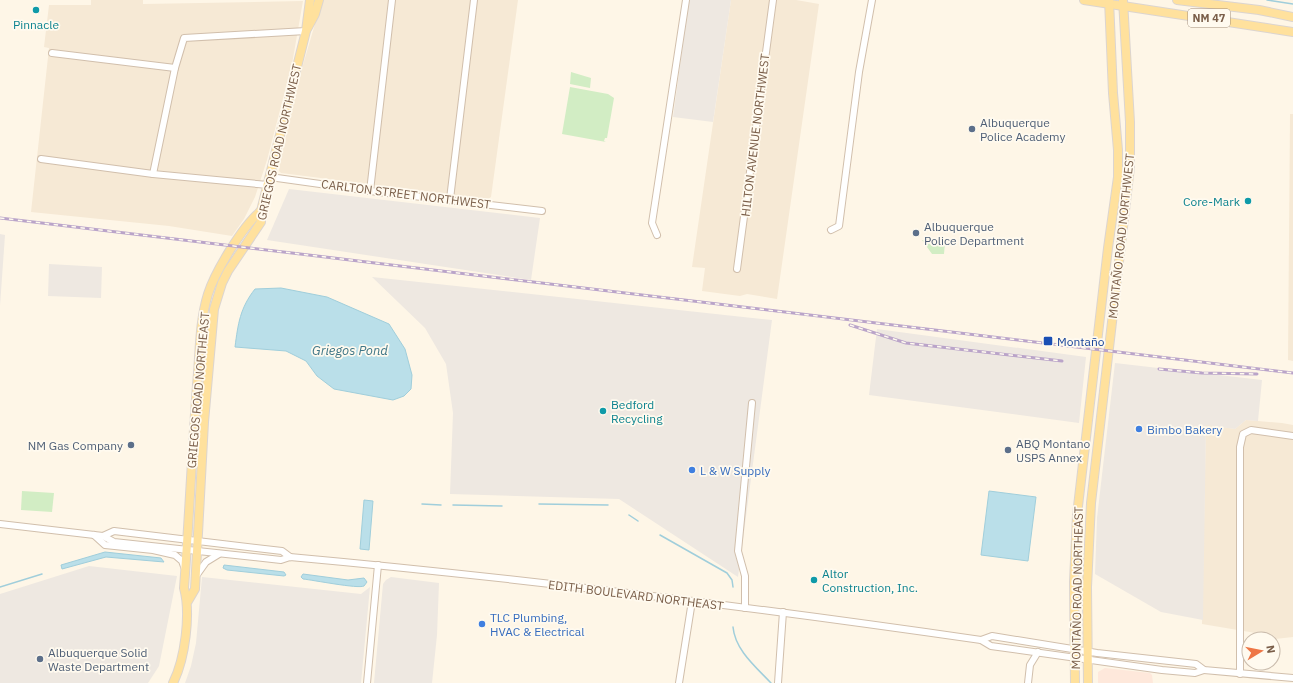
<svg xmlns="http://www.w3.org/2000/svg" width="1293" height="683" font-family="'IBM Plex Sans',sans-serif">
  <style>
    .residential { fill: #f6e9d5 }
    .commercial { fill: #fee8db }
    .industrial { fill: #eee8e1 }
    .green { fill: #d2edc4 }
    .water { fill: #badfe9; stroke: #a0cedb }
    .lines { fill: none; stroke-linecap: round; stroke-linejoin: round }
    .stream { stroke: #a0cedb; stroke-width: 1.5 }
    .minor-casing { stroke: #d1bfac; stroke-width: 8 }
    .major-casing { stroke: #dcd5d0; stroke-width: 10 }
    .minor { stroke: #fff; stroke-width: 6 }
    .major { stroke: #ffe19d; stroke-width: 8 }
    .rail-casing { stroke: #baa4c9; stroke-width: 3 }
    .rail { stroke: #fffaef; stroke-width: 1.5; stroke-dasharray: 4.5; stroke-linecap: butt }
    .culture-dot { fill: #0f9aa8; stroke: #fffaef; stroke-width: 1.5 }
    .service-dot { fill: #5c6f8a; stroke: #fffaef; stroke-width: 1.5 }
    .transit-dot { fill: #1a4fb4; stroke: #fffaef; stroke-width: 1.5 }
    .shop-dot { fill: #3f7fe0; stroke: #fffaef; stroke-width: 1.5 }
    .labels { text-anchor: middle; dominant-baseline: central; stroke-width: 3.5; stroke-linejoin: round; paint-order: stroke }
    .shield { fill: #fffaef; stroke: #a28d7b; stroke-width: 1 }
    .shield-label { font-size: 11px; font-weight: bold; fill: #7a5e49 }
    .culture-label { font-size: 12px; fill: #0d838f; stroke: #fffaef; text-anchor: start }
    .service-label { font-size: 12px; fill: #4e5e75; stroke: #fffaef; text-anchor: start }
    .street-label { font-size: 12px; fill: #7a5e49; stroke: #fffaef }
    .transit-label { font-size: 12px; fill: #164399; stroke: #fffaef; text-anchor: start }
    .shop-label { font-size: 12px; fill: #366cbe; stroke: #fffaef; text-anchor: start }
    .water-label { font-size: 13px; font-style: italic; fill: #3f7687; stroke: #fffaef }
  </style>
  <rect width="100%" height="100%" fill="#fef6e7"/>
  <g class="residential">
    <path d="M 91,0 L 143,0 L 143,4 L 303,1 L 292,64 L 267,160 L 255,197 L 244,219 L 232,236 L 169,226 L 31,212 L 49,48 L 44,47 L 49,5 L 91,5 Z"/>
    <path d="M 322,0 L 518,0 L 491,197 L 488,199 L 281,173 L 279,171 L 280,163 L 300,75 Z"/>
    <path d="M 731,0 L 796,0 L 819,4 L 777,299 L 747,294 L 740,296 L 702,291 L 705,268 L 692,267 Z"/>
    <path d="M 1290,114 L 1293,114 L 1293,361 L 1288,360 Z"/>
    <path d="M 1246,420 L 1282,423 L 1293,425 L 1293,637 L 1275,639 L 1274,636 L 1202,624 L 1206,424 L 1235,429 Z"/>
  </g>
  <path class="commercial" d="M 1105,668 L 1150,673 L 1152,675 L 1153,683 L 1098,683 L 1098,672 Z"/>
  <g class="industrial">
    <path d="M 689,0 L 731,0 L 713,122 L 673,117 Z"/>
    <path d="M 289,189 L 540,218 L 531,280 L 267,240 Z"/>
    <path d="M 0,234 L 5,235 L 0,306 Z"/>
    <path d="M 49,264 L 102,267 L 101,298 L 48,296 Z"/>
    <path d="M 372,277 L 772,320 L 738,577 L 619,499 L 450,494 L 453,413 L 446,364 L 425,328 Z"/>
    <path d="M 877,329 L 1086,357 L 1079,423 L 869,395 Z"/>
    <path d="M 1115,363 L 1262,380 L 1258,421 L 1246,420 L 1235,429 L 1206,425 L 1203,620 L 1161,612 L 1095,574 L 1097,518 Z"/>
    <path d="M 89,566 L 177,576 L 159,666 L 148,683 L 0,683 L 0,594 Z"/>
    <path d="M 202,577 L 361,594 L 370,587 L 361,683 L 185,683 L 191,666 L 196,643 Z"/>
    <path d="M 391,577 L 439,583 L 437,635 L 432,683 L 374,683 L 383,584 L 386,580 Z"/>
  </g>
  <g class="green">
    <path d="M 571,72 L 591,78 L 590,88 L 570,84 Z"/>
    <path d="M 570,87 L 608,94 L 614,98 L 607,138 L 605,138 L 604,141 L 606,142 L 562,134 Z"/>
    <path d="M 922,240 L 945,243 L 944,254 L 932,254 Z"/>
    <path d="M 22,491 L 54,493 L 52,512 L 21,510 Z"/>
  </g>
  <g class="water">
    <path d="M 281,288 L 327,297 L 389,324 L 405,349 L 412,375 L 411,389 L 404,396 L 393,400 L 334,389 L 317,376 L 306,361 L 286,351 L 235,347 C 238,324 240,308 255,289 Z"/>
    <path d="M 989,491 L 1036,497 L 1028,561 L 981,555 Z"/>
    <path d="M 364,500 L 373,501 L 369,550 L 360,549 Z"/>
    <path d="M 105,552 L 161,558 L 164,562 L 106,557 L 62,569 L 61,565 Z"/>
    <path d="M 224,565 L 284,572 L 286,575 L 284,576 L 227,570 L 223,568 Z"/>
    <path d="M 303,574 L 348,580 L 364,578 L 367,582 L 364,586 C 358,589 313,580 303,579 L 301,577 Z"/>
  </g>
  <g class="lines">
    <g class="stream">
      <path d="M 1267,0 L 1293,4"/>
      <path d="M 422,504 L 441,505"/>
      <path d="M 539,504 L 608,505"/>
      <path d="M 453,505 L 502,506"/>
      <path d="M 629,515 L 638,521"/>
      <path d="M 660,535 L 727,573 L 732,580 L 733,587"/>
      <path d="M 0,587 L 42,574"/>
      <path d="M 733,627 C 735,650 756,667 771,683"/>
    </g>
    <defs>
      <g id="minor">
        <path d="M 52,53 L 175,68"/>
        <path d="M 41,159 L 153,174 L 268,185"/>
        <path d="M 153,174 L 175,68 L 184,38 L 306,31"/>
        <path d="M 270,177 L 370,191 L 542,211"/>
        <path d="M 370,191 L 392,0"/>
        <path d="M 450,199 L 474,0"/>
        <path d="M 831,230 L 839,226 L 859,72 L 872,0"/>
        <path d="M 657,235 L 652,223 L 686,0"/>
        <path d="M 737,269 L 773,0"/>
        <path d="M 0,524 L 103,536 L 114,542 L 281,560 L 290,557 C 521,578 752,607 981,640 L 991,646 L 1162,670 L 1195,673 L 1204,670"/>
        <path d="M 94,535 L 105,545 L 153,550 L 175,555 L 182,561 L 185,569"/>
        <path d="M 103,536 L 114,531 L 282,551 L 290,557"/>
        <path d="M 196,576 L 206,562 L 219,554"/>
        <path d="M 745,608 L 745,576 L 738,551 L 752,403"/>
        <path d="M 981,640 L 992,636 L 1097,653 L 1196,664 L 1204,670 L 1293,678"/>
        <path d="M 1240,674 L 1240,447 L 1243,434 L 1251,430 L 1293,436"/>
        <path d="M 367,683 L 378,565"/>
        <path d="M 679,683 L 692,601"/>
        <path d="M 778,683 L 783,612"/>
        <path d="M 1028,683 L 1030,665 L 1038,652"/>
      </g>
      <g id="major">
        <path d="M 1084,0 L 1293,32"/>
        <path d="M 1177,0 L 1259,10 L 1293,17"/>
        <path d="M 307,29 L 315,14 L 319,0"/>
        <path d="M 188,601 L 195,589 L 204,422 L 214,309 L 222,283 L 228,271 L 261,222 L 261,211 L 306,31 L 310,0"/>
        <path d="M 173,683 C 185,659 191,614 184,588 C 189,520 192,453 197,385 C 200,355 199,323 208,294 C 215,272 243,225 261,211"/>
        <path d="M 1075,683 L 1074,582 L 1077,515 L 1108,248 L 1118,177 L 1118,150 L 1113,93 L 1109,0"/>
        <path d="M 1088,683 L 1087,587 L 1091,503 L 1130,167 L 1130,122 L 1123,0"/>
      </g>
    </defs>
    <use href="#minor" class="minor-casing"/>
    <use href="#major" class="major-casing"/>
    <use href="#minor" class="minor"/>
    <use href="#major" class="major"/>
    <defs>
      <g id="rail">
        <path d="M 0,218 L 1293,373"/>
        <path d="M 850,325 L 906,343 L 1062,361"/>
        <path d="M 1159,369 L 1202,373 L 1257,374"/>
      </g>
    </defs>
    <use href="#rail" class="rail-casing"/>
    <use href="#rail" class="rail"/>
  </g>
  <g class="culture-dot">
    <circle cx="36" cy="10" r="4"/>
    <circle cx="1248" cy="201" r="4"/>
    <circle cx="603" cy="411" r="4"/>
    <circle cx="814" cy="580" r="4"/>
  </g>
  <g class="service-dot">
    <circle cx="972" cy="129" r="4"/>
    <circle cx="916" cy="233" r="4"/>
    <circle cx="131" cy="445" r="4"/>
    <circle cx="1008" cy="450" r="4"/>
    <circle cx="40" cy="659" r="4"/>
  </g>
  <rect class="transit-dot" x="1043" y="336" width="10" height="10" rx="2"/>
  <g class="shop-dot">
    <circle cx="1139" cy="429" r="4"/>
    <circle cx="692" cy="470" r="4"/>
    <circle cx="482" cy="624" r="4"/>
  </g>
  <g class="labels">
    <rect class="shield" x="1188" y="9" width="42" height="18" rx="3"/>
    <g class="shield-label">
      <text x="1209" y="18">NM 47</text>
    </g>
    <g class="culture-label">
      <text x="36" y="24" text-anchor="middle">Pinnacle</text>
      <text x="1240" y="201" text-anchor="end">Core-Mark</text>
      <text x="611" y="404">Bedford<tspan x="611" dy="14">Recycling</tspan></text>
      <text x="822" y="573">Altor<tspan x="822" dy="14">Construction, Inc.</tspan></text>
    </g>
    <g class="service-label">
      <text x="980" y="122">Albuquerque<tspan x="980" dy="14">Police Academy</tspan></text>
      <text x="924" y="226">Albuquerque<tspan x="924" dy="14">Police Department</tspan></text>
      <text x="1016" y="443">ABQ Montano<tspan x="1016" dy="14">USPS Annex</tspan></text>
      <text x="123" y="445" text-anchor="end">NM Gas Company</text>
      <text x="48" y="652">Albuquerque Solid<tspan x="48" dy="14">Waste Department</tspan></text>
    </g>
    <g class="street-label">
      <text transform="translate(755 135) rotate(-83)">HILTON AVENUE NORTHWEST</text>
      <text transform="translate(279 142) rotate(-77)">GRIEGOS ROAD NORTHWEST</text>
      <text transform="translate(406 194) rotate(7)">CARLTON STREET NORTHWEST</text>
      <text transform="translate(1121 236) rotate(-84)">MONTAÑO ROAD NORTHWEST</text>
      <text transform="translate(198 390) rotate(-85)">GRIEGOS ROAD NORTHEAST</text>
      <text transform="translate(1077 588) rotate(-89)">MONTAÑO ROAD NORTHEAST</text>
      <text transform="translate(636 595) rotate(7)">EDITH BOULEVARD NORTHEAST</text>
    </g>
    <g class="transit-label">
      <text x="1057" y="341">Montaño</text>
    </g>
    <g class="shop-label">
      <text x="1147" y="429">Bimbo Bakery</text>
      <text x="700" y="470">L &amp; W Supply</text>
      <text x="490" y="617">TLC Plumbing,<tspan x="490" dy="14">HVAC &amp; Electrical</tspan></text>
    </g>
    <g class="water-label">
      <text x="350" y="350">Griegos Pond</text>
    </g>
  </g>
  <g transform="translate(1261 651) rotate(80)"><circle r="19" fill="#fffaef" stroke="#cabcad"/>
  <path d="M0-3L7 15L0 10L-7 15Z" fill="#ee7646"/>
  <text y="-6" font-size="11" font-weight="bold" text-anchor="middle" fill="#7a5e49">N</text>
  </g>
</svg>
